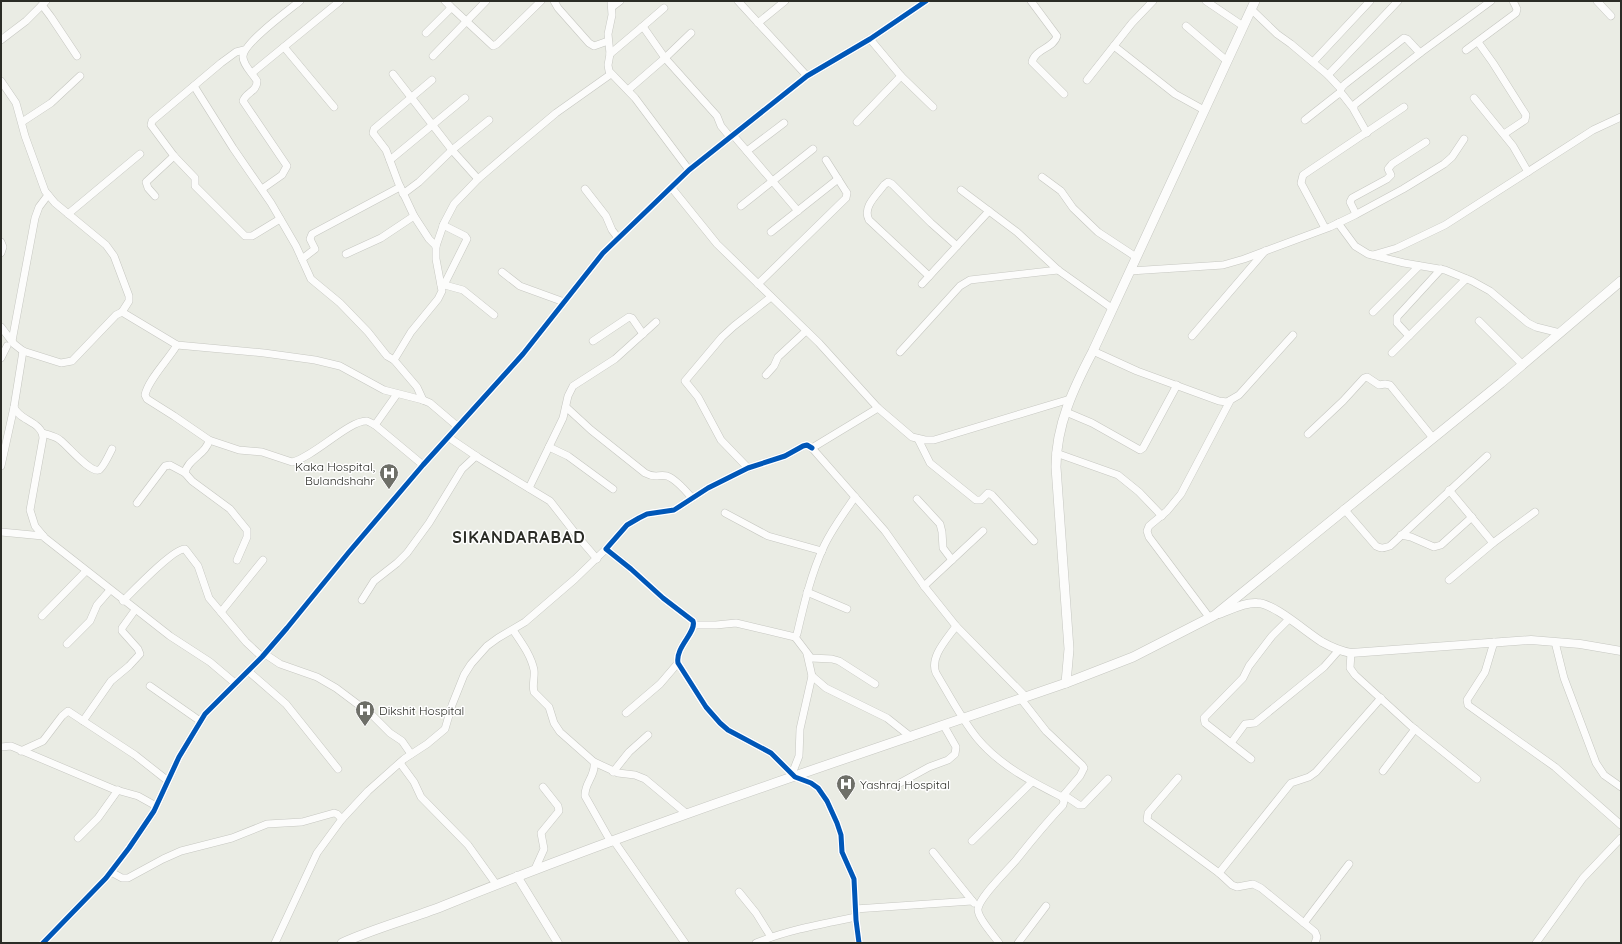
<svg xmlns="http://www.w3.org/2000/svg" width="1622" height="944" font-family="Quicksand,sans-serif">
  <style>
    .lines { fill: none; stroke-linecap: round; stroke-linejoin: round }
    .minor-casing { stroke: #c6c7c1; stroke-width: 8 }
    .tertiary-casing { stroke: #c6c7c1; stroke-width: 9 }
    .secondary-casing { stroke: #c6c7c1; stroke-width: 10 }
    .minor { stroke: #fcfcfb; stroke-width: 7 }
    .tertiary { stroke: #fcfcfb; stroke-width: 8 }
    .secondary { stroke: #fcfcfb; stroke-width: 9 }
    .cycleway-casing { stroke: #fff; stroke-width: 8 }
    .cycleway { stroke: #0057b8; stroke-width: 5 }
    .labels { text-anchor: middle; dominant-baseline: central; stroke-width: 3; stroke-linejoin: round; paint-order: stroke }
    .poi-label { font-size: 12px; fill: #2b2c26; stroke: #fff; text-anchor: start }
    .district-label { font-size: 16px; font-weight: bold; letter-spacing: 1px; fill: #2b2c26; stroke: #fff }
  </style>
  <rect width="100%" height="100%" fill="#eaece4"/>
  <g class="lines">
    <defs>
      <g id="minor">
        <path d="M 554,1 L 558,8 L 589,43 L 594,46 L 608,41"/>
        <path d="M 611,1 L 612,15 L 608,34 L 610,54 L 608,65 L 609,71 L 635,98 L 689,170"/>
        <path d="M 738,1 L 807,76"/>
        <path d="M 1031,1 L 1057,36 C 1054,48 1035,49 1032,62 L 1064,94"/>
        <path d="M 1206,1 L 1243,26"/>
        <path d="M 1597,1 L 1611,16"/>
        <path d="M 42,5 L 51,17 L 77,56"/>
        <path d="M 450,6 L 493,46 L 497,44 L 541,1"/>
        <path d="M 612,7 L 620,1"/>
        <path d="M 1251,9 L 1277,34 L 1291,44 L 1328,75 L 1341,89"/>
        <path d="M 758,23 L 785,1"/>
        <path d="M 1186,26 L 1227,61"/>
        <path d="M 642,27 L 664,8"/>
        <path d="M 426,33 L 450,9 L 450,6 L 445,1"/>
        <path d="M 870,39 L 901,76 L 933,107"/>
        <path d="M 1,40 L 26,21 L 46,1"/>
        <path d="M 1478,42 L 1493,63 L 1526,115 L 1525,120 L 1504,134"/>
        <path d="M 1114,46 L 1175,94 L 1204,110"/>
        <path d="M 284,47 L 334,107"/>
        <path d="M 244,50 L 236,52 L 221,63 L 152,121 L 151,125 L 174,156 L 195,178 L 195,186 L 245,236 L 252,236 L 280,219"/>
        <path d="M 1466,50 L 1516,13 L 1517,9 L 1513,1"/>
        <path d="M 610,54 L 642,27 L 644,28 L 665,58 L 717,116 L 721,126 L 730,137"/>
        <path d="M 433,56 L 486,1"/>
        <path d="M 1313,62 L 1370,1"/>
        <path d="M 252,73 L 340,1"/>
        <path d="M 393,74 L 452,150 L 478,179"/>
        <path d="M 1328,75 L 1398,1"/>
        <path d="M 432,80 L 374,129 L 373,133 L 386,150 L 398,182 L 414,216 L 429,239 L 436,246"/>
        <path d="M 1087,80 L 1132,23 L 1153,1"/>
        <path d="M 1,81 L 16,103 L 25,136 L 45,191 L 55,203 L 106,245 L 114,256 L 129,296 L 129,301 L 122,312"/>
        <path d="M 194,86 L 233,148 L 271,203 L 296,246 L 311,279 L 340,303 L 368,332 L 387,356 L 394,360"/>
        <path d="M 628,90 L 665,58 L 691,33"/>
        <path d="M 1340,93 L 1341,88 L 1345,84 L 1404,38 L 1407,39 L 1420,53"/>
        <path d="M 1474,98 L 1513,146 L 1528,172"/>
        <path d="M 1305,120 L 1338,94 L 1342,94 L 1353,108"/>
        <path d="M 22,122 L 51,103 L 80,76"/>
        <path d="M 857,122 L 901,76"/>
        <path d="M 1367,133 L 1354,110 L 1354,105 L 1420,53 L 1491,1"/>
        <path d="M 733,135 L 798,211"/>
        <path d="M 747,151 L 784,123"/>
        <path d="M 390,160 L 465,98"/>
        <path d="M 1042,177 L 1061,191 L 1073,208 L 1098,232 L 1136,257"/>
        <path d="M 671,187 L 717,244 L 819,343 L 878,408 L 912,437 L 925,440 L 934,440 L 1070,399"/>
        <path d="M 262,189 L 282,175 L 287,166 L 243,101 C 246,92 257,92 257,81 C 253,74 243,65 243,57 C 242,44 289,10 300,1"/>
        <path d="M 585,189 L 606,216 L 612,230 L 618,238"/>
        <path d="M 961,190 L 1017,232 L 1058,270 L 1113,309"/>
        <path d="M 403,194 L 419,182 L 452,150 L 489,120"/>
        <path d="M 155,196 L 148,188 L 146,182 L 174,156"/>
        <path d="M 741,206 L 813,149"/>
        <path d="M 68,214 L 140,154"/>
        <path d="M 1356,214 L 1350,202 L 1352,198 L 1387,179 L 1391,175 L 1388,169 L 1392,164 L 1426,142"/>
        <path d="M 1338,223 L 1355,246 L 1368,254 L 1404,263 L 1445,270 L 1472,281 L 1490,291 L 1528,323 L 1536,327 L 1560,333"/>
        <path d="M 443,225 L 465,236 L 467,239 L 444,285"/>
        <path d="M 1325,228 L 1301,183 L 1303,175 L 1404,107"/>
        <path d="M 771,232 L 838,179"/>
        <path d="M 1,242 L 3,247 L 1,253"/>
        <path d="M 346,254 L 381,238 L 414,216"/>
        <path d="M 1373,255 L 1397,248 L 1445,225 L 1593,130 L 1621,117"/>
        <path d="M 302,259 L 315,249 L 310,239 L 312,234 L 400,187"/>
        <path d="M 1130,271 L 1223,265 L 1244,259 L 1330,227 L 1355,215 L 1403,189 L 1444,164 L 1452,157 L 1464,139"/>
        <path d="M 502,272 L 520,286 L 564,302"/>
        <path d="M 929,276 L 869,220 C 862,207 877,195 884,185 L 888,182 L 892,184 L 931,223 L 957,246"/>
        <path d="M 441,284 L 463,290 L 494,315"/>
        <path d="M 758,284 L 846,198 L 847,193 L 845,190 L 826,160"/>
        <path d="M 922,284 L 989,211"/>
        <path d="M 1373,312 L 1419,266"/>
        <path d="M 1479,321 L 1523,365"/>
        <path d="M 1,327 L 14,344 L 23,351 L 61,363 L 72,361 L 116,315 L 122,312 L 177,345 L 264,353 L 315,360 L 340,366 L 384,390 L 423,400 L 430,403 L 457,426"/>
        <path d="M 1192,336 L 1265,251"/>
        <path d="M 1409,336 L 1397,323 L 1397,317 L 1441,269"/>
        <path d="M 12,341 L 35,218 L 39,207 L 48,195"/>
        <path d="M 593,341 L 629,317 L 632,318 L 643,334"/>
        <path d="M 177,345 C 168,360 148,380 145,395 L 147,399 L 174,416 L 209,440 C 207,454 187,459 185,473 L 192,481 L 230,509 L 247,530 L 247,537 L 237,560"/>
        <path d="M 23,351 L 14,407 C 19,421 42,421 43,438 L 30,510 L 35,526 L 45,538 L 170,636 L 210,662 L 236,684"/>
        <path d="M 1093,351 L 1137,371 L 1219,401 L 1227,402 L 1239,395 L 1293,335"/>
        <path d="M 900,352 L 960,286 L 970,280 L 1058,270"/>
        <path d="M 1392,353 L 1466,279"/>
        <path d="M 1,358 L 7,346"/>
        <path d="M 766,375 L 774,366 L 778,357 L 806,331"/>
        <path d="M 423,400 L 417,387 L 394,360 L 411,332 L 438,299 L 442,291 L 436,259 L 436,246 L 444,223 L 454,204 L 478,179 L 513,149 L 556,113 L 611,74"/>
        <path d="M 566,407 L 591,430 L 645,473 C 656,479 658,474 667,476 C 676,479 686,491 692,498"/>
        <path d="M 878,408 L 812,448 L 885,531 L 924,586 L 956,626 L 1026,697"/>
        <path d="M 1066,412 L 1092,423 L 1140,450 L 1143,448 L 1177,385"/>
        <path d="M 375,425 L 397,394"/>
        <path d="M 43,433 C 48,435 55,436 60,440 C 68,446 90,473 99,470 C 103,468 110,453 112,449"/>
        <path d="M 1308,434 L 1343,401 L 1364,378 L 1367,377 L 1379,385 L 1385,384 L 1390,385 L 1433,438"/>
        <path d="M 448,437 L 479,458 L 550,501 L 579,538 L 597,559"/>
        <path d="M 918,439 L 930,463 L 976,500 L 981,500 L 988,493 L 992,495 L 1034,541"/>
        <path d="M 209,440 L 239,450 L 262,452 L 292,462 C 314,457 349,420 367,421 C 370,422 373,424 375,425 L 423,465"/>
        <path d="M 549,447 L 568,456 L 613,489"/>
        <path d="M 812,448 L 807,445 L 803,446 L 785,456 L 748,468 L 708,488 L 674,510 L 647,514 L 639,518 L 627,525 L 606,549 L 631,569 L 663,598 L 693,621 C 697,632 675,647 678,663 L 706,707 L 720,723 L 728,730 L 771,753 L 795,777 L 811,783 L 818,788 L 827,801 L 837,823 L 841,835 L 842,852 L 854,879 L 856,920 L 859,943"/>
        <path d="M 1056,453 L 1118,475 L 1139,492 L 1162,516"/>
        <path d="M 1,466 L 14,407"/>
        <path d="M 748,468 L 721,440 L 698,397 L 685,381 L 722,337 L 734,326 L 771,297"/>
        <path d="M 529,488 L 563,418 L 568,396 L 573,386 L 615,359 L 656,322"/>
        <path d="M 1449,490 L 1493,543 L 1449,580"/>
        <path d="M 917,499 L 940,524 L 942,532 L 943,548 L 952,560"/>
        <path d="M 137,503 L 165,466 L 170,465 L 185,473"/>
        <path d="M 1344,509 L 1376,546 C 1381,549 1384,548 1390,546 L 1487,456"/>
        <path d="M 725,513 L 768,536 L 822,551"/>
        <path d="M 1,532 L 43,536"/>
        <path d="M 1401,535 L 1411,537 L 1434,547 L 1441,545 L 1472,517"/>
        <path d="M 1493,543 L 1535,512"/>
        <path d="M 924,586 L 983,531"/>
        <path d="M 807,592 L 847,609"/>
        <path d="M 362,600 L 374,581 L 397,563 L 407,553 L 429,523 L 462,469 L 476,456"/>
        <path d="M 123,601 C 133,591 174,548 185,549 L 198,566 L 209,598 L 246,642 L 262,657"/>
        <path d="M 221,612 L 263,560"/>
        <path d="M 42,616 L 86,571"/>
        <path d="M 1209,617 L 1149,537 L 1147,531 L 1149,526 L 1167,511 L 1181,494 L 1230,401"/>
        <path d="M 694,625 L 716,625 L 736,623 L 795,637 L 797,634 C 804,604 811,574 824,546 C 832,529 844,513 855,497"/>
        <path d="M 956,626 C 948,638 929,657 936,673 C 948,693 962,720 977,738 C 999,765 1032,782 1062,797 L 1064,801 L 1063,805 C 1047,822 1032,840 1017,859 C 1009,869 979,897 978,909 C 977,917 994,936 999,943"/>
        <path d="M 513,630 C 521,642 531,655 534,670 C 535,677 532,685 534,692 L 549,707 L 554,723 L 560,732 L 594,762 C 596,776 584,783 585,796 L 611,842"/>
        <path d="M 795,637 L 811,658 L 832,659 L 839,661 L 875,684"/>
        <path d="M 1494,642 L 1485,672 L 1467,700 L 1468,705 L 1555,767 L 1621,825"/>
        <path d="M 1555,642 L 1564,678 L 1596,763 L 1604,775 L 1621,787"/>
        <path d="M 67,644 L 90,621 L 97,605 L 110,590"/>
        <path d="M 1351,653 L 1350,668 L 1355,675 L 1411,726 L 1477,779"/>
        <path d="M 265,654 L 280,664 L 317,677 L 336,688 L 372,715 L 390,733 L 402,741 L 411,754"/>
        <path d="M 248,671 L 286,704 L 338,769"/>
        <path d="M 812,676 L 826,688 L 887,718 L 911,737"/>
        <path d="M 150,686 L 200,721"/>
        <path d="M 1021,699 L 1046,731 L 1082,765 L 1084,768 L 1080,776 L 1062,797"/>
        <path d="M 626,713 L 660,684 L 678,663"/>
        <path d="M 83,721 L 111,681 L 129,666 L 140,654 L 138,649 L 122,631 L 122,628 L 135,610"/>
        <path d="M 1231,743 L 1245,724 L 1255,723 L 1324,667 L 1339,650"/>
        <path d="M 1,747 L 11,746 L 113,789 L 138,796 L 156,806"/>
        <path d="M 21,751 L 43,741 L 62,716 L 68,711 L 135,755 L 168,781"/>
        <path d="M 1251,759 L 1205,723 L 1204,718 L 1243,678 L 1249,666 L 1272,636 L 1289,619"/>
        <path d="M 594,762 L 618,773 L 635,775 L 645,779 L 687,814"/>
        <path d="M 400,763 L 414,782 L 421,797 L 468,845 L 496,884"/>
        <path d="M 1383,771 L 1415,729"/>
        <path d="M 613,772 L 629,752 L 648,735"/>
        <path d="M 792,774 L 799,756 L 800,729 L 812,676 L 807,654"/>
        <path d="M 1178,778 L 1148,813 L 1147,820 L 1219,873 L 1232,885 L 1237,887 L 1253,884 L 1261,888 L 1315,932 L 1317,937 L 1315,943"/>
        <path d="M 900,783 L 929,767 L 948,760 L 955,754 L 956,747 L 944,726"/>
        <path d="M 1064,795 L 1079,805 L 1083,805 L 1108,779"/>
        <path d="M 78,838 L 98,818 L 118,790"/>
        <path d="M 614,841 L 685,943"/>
        <path d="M 972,841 L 1032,782"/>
        <path d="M 933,852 L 974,903"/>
        <path d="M 535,869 L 544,849 L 541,833 L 559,811 L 558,806 L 543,787"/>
        <path d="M 111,872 L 122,878 L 128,878 L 163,859 L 181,851 L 232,838 L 267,824 L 302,822 L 334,813 L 337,814 L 342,819"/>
        <path d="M 1219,873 L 1291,783 L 1309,777 L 1316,772 L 1381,698"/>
        <path d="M 739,892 L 756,913 L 771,937"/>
        <path d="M 855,909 L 972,901"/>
        <path d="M 1304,923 L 1349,864"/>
        <path d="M 43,943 L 106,878 L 129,848 L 154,811 L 179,757 L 205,714 L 262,657 L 287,628 L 349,552 L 423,465 L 523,354 L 603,253 L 689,170 L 807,76 L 870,39 L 926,1"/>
        <path d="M 275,943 L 317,853 L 342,819 L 368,791 L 404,759 L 427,744 L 445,729 L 452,705 L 464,675 L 471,664 L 487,646 L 498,638 L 525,622 L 575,579 L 606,549"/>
        <path d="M 756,943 C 788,930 822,924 856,917"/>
        <path d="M 1018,943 L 1046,906"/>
        <path d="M 1536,943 L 1583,878 L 1621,838"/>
      </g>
      <g id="tertiary">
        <path d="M 1219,614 C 1230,610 1245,602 1257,603 C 1274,603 1307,633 1322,642 C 1331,647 1340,651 1351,653 L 1531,640 L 1580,644 L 1621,651"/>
        <path d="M 517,876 L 558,943"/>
      </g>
      <g id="secondary">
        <path d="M 1066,683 L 1133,657 L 1215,615 L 1501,383 L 1621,281"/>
        <path d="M 342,943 C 375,928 410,919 443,906 C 648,823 858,755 1066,683 L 1069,649 L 1056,467 C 1056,425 1074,387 1093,351 L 1255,1"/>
      </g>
    </defs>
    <use href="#minor" class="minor-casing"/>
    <use href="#tertiary" class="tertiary-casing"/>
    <use href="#secondary" class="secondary-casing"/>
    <use href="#minor" class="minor"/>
    <use href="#tertiary" class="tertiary"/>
    <use href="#secondary" class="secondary"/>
    <defs>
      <g id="cycleway">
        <path d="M 812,448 L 807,445 L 803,446 L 785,456 L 748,468 L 708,488 L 674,510 L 647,514 L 639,518 L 627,525 L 606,549 L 631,569 L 663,598 L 693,621 C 697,632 675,647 678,663 L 706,707 L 720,723 L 728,730 L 771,753 L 795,777 L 811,783 L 818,788 L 827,801 L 837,823 L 841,835 L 842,852 L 854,879 L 856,920 L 859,943"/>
        <path d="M 43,943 L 106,878 L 129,848 L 154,811 L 179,757 L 205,714 L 262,657 L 287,628 L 349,552 L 423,465 L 523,354 L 603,253 L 689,170 L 807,76 L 870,39 L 926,1"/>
      </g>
    </defs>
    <use href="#cycleway" class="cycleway-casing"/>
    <use href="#cycleway" class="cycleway"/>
  </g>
  <defs>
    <symbol id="hospital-pin" viewBox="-11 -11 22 30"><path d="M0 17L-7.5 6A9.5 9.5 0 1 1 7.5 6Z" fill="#6e6f68" stroke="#fff"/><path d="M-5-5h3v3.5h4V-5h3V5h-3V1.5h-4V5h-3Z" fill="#fff"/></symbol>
  </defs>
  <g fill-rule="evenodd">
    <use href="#hospital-pin" x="378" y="462" width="22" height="30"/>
    <use href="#hospital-pin" x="354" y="699" width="22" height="30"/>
    <use href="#hospital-pin" x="835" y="773" width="22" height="30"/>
  </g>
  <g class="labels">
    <g class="poi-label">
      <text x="375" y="466" text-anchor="end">Kaka Hospital,<tspan x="375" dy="14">Bulandshahr</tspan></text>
      <text x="379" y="710">Dikshit Hospital</text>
      <text x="860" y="784">Yashraj Hospital</text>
    </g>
    <g class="district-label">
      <text x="519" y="537">SIKANDARABAD</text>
    </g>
  </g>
  <rect width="1622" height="944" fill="none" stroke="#2b2c26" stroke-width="4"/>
</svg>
